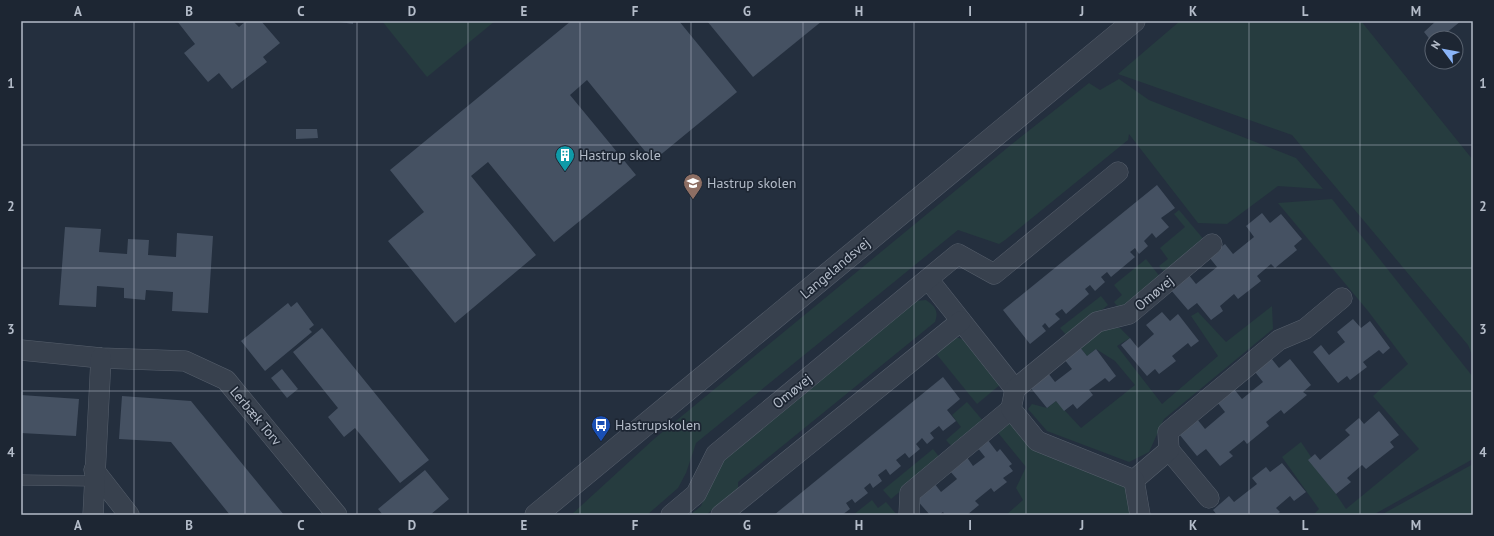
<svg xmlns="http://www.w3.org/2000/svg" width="1494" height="536" font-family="'PT Sans',sans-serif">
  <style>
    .green { fill: #263c3f }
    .building { fill: #455162 }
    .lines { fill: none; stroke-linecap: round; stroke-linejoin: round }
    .service-casing { stroke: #565f6c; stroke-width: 11 }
    .minor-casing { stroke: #565f6c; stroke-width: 21 }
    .tertiary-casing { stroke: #565f6c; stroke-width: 23 }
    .service { stroke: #38414e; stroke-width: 10 }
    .minor { stroke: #38414e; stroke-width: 20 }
    .tertiary { stroke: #38414e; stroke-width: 22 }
    .grid { fill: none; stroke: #b4bcc9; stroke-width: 1; stroke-opacity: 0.55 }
    .labels { text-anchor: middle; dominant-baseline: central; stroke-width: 3.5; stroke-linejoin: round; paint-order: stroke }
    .poi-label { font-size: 14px; fill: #b4bcc9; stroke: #1d2633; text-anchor: start }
    .street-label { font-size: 14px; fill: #b4bcc9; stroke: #1d2633 }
    .neatline { fill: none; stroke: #b4bcc9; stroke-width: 1.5 }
    .grid-label { font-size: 13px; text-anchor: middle; font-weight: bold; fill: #b4bcc9 }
  </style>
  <rect width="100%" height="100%" fill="#242f3e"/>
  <g class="green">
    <path d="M 382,21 L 495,21 L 427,77 Z"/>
    <path d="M 1180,21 L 1361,21 L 1473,160 L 1473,357 L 1468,345 L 1292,135 L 1118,74 Z"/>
    <path d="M 1119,79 L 1149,100 L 1296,158 L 1323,189 L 1278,186 L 1227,224 L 1198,223 L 1129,134 L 1128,140 L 1005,240 L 999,244 L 958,230 L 696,443 L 686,473 L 678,488 L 647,515 L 571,515 L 654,439 L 1012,144 L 1089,83 L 1100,90 Z"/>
    <path d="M 1332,199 L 1473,377 L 1473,459 L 1373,515 L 1313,515 L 1319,509 L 1282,457 L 1301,442 L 1346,509 L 1419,449 L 1373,396 L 1408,364 L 1368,311 L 1278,203 Z"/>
    <path d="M 1179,210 L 1205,241 L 1166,274 L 1159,266 L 1168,259 L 1160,248 L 1185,227 L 1174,214 Z"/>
    <path d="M 1146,259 L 1161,278 L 1124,308 L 1118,307 L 1114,302 L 1122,295 L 1114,285 Z"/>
    <path d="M 1101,296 L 1108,305 L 1068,337 L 1060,328 Z"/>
    <path d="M 926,300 C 935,306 939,311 935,322 L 738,482 L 738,489 L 706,515 L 690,515 L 701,506 L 720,463 L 916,301 Z"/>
    <path d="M 1272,306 L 1273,329 L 1164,419 L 1149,452 L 1129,462 L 1047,431 L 1028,409 L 1032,404 L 1047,408 L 1056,401 L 1081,428 L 1135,385 L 1115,361 L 1096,349 L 1087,356 L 1079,346 L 1101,328 L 1120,328 L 1130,338 L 1117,346 L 1162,404 L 1218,356 L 1191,316 L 1198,312 L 1226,342 Z"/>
    <path d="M 950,338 L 959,338 L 966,341 L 1001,384 L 977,404 L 934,351 Z"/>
    <path d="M 967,402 L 984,422 L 953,448 L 946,440 L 961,427 L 952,415 Z"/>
    <path d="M 1014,411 L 1044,450 L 1128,486 L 1130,515 L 1006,515 L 1023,500 L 1016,488 L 1026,467 L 995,429 Z"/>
    <path d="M 933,449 L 940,458 L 891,499 L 883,490 Z"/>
    <path d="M 1473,464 L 1473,515 L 1381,515 Z"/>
    <path d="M 872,500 L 878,508 L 886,502 L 897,515 L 853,515 Z"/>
  </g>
  <g class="building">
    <path d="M 177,21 L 233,21 L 239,27 L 246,21 L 261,21 L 280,43 L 263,57 L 267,62 L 232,89 L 219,73 L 208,82 L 184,53 L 195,44 Z"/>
    <path d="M 334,21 L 353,21 L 353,24 Z"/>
    <path d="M 571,21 L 679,21 L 737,92 L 653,161 L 587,80 L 570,95 L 636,175 L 554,242 L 488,162 L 471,176 L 536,255 L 455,323 L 388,241 L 424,212 L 390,170 Z"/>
    <path d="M 707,21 L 822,21 L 753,77 Z"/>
    <path d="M 1436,21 L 1461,21 L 1440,38 L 1432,38 L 1432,42 L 1424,32 Z"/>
    <path d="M 296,129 L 317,129 L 318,138 L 296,139 Z"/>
    <path d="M 1157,185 L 1175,208 L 1161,218 L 1169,227 L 1156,238 L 1152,233 L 1144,241 L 1148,246 L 1139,254 L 1135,248 L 1130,252 L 1135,257 L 1111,277 L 1107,272 L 1101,277 L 1105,282 L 1095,291 L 1090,285 L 1085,289 L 1089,294 L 1066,314 L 1062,309 L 1055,314 L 1060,319 L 1049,328 L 1045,323 L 1042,326 L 1046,331 L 1030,344 L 1003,310 Z"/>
    <path d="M 1262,213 L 1270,223 L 1281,214 L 1302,239 L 1294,246 L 1297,250 L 1275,268 L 1271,264 L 1257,276 L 1261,281 L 1238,299 L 1234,294 L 1220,306 L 1223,311 L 1211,320 L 1197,303 L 1188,310 L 1170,289 L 1188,274 L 1196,284 L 1217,267 L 1209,257 L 1225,244 L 1233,254 L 1254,237 L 1246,226 Z"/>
    <path d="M 65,227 L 101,229 L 99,252 L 127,254 L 128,239 L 149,240 L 148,255 L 176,257 L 177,233 L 213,236 L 208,313 L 172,311 L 173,292 L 146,290 L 145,300 L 124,298 L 124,288 L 97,286 L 96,307 L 59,305 Z"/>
    <path d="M 297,302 L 314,325 L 309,329 L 312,332 L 265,371 L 241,341 L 288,303 L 291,307 Z"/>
    <path d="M 1162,312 L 1170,321 L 1178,314 L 1199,341 L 1191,347 L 1188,343 L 1172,356 L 1176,361 L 1159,374 L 1155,369 L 1147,376 L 1121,345 L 1130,338 L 1138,348 L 1154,334 L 1146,325 Z"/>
    <path d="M 1353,319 L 1361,328 L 1370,321 L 1390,348 L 1383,354 L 1379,350 L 1363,362 L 1367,367 L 1350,380 L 1347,376 L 1338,383 L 1313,352 L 1321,345 L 1329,355 L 1345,342 L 1337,332 Z"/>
    <path d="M 322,328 L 429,460 L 400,483 L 355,428 L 344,437 L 328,417 L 338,408 L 293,352 Z"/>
    <path d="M 1079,346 L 1087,356 L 1096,349 L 1116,376 L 1109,382 L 1105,378 L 1089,390 L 1093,395 L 1077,409 L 1073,404 L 1064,411 L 1056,401 L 1047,408 L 1030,387 L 1048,373 L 1055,382 L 1072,369 L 1064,359 Z"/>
    <path d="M 1271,358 L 1279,368 L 1290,359 L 1311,385 L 1303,392 L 1307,395 L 1284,414 L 1281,410 L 1266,422 L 1269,426 L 1247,444 L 1244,440 L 1229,452 L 1233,456 L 1220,466 L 1206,449 L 1197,456 L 1179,434 L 1197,419 L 1205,429 L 1225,412 L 1217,402 L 1234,389 L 1242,399 L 1263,382 L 1255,372 Z"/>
    <path d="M 282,369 L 298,389 L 287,398 L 271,378 Z"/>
    <path d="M 943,377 L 960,399 L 947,410 L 956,421 L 943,431 L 939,426 L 930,433 L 934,438 L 927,444 L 922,438 L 916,444 L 920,449 L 909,458 L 905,453 L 896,460 L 901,466 L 890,475 L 886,469 L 878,475 L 882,481 L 873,488 L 870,483 L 864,488 L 868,493 L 855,503 L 852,499 L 846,503 L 850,509 L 842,515 L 774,515 Z"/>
    <path d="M 21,395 L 79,399 L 76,436 L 21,433 Z"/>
    <path d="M 122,396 L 191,401 L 284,515 L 230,515 L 171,442 L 119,439 Z"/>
    <path d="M 1379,411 L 1399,435 L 1390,442 L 1394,447 L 1366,469 L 1362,465 L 1347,478 L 1351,482 L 1336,494 L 1308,460 L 1315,454 L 1320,460 L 1350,435 L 1345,430 L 1359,418 L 1364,424 Z"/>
    <path d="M 987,439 L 997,452 L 1000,449 L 1012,464 L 1009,466 L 1013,471 L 1003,478 L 1007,482 L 994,492 L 991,488 L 975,501 L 979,505 L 967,515 L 945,515 L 943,512 L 939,515 L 930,515 L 915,498 L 934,483 L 941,492 L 957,479 L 949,470 L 966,456 L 973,466 L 985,457 L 977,447 Z"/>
    <path d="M 1282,463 L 1306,492 L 1294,501 L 1290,496 L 1276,508 L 1280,512 L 1276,515 L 1217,515 L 1213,510 L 1229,496 L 1234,502 L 1257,484 L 1252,478 L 1266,467 L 1270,472 Z"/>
    <path d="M 425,470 L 449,499 L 430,515 L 383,515 L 378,509 Z"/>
  </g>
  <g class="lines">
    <defs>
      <path id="service" d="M 21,480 L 94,481"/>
      <g id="minor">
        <path d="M 928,279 L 1015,389"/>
        <path d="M 21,350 L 101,358 L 185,361 L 226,380 L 337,515"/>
        <path d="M 1169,450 L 1209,498"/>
        <path d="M 94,470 L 129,515"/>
        <path d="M 1134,480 L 1169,450 L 1168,432 L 1279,340 L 1305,329 L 1342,298"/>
        <path d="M 93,515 L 101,358"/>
        <path d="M 671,515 L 696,494 L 716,454 L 958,254 L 994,274 L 1118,172"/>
        <path d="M 721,515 L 961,321"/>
        <path d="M 909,515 L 910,493 L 1011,409"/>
        <path d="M 1140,515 L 1134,480 L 1037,441 L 1011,409 L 1015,389 L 1097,322 L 1129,314 L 1212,244"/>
      </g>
      <path id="tertiary" d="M 536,515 L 1134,21"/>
    </defs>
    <use href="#service" class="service-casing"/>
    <use href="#minor" class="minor-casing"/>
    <use href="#tertiary" class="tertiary-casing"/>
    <use href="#service" class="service"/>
    <use href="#minor" class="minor"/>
    <use href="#tertiary" class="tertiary"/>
  </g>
  <path class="grid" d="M 134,21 L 134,515M 245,21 L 245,515M 357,21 L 357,515M 468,21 L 468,515M 580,21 L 580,515M 691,21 L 691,515M 803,21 L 803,515M 914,21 L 914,515M 1026,21 L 1026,515M 1137,21 L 1137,515M 1249,21 L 1249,515M 1360,21 L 1360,515M 21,145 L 1473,145M 21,268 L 1473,268M 21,391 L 1473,391"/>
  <defs>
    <symbol id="building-pin" viewBox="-11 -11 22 30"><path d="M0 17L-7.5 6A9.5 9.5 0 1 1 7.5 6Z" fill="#0f9aa8" stroke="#1d2633"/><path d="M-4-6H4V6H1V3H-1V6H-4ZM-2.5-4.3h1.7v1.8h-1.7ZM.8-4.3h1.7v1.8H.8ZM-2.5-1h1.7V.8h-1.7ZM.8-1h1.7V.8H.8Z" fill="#fff"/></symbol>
    <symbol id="school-pin" viewBox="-11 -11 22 30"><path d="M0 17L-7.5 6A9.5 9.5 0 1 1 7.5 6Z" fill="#8d6e63" stroke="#1d2633"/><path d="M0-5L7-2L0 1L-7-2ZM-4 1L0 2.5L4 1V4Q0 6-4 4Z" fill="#fff"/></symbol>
    <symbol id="bus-pin" viewBox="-11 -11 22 30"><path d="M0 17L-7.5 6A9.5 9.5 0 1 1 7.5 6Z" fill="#1a4fb4" stroke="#1d2633"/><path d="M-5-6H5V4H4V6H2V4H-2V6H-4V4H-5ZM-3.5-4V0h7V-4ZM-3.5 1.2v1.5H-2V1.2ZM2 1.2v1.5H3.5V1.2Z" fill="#fff"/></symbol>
  </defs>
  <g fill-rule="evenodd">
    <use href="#building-pin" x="554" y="144" width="22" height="30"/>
    <use href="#school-pin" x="682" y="172" width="22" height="30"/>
    <use href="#bus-pin" x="590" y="414" width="22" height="30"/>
  </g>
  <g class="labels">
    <g class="poi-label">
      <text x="579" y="155">Hastrup skole</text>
      <text x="707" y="183">Hastrup skolen</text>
      <text x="615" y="425">Hastrupskolen</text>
    </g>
    <g class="street-label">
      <text transform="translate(835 268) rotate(-40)">Langelandsvej</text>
      <text transform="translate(1154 293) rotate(-40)">Omøvej</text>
      <text transform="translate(792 391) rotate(-39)">Omøvej</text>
      <text transform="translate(256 416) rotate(50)">Lerbæk Torv</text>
    </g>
  </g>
  <rect width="1494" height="536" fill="none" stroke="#1d2633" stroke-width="44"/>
  <g transform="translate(1444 50) rotate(302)"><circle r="19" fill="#1d2633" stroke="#59626f"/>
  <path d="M0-3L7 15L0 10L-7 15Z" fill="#8ab4f8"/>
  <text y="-6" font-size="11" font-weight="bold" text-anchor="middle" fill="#b4bcc9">N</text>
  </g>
  <rect x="22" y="22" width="1450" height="492" class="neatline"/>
  <g class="grid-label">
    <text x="78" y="16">A</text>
    <text x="189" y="16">B</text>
    <text x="301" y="16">C</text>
    <text x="412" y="16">D</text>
    <text x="524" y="16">E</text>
    <text x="635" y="16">F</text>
    <text x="747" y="16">G</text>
    <text x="859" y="16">H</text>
    <text x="970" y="16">I</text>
    <text x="1082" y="16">J</text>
    <text x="1193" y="16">K</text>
    <text x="1305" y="16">L</text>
    <text x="1416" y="16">M</text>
    <text x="11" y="88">1</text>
    <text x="1483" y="88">1</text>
    <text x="11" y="211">2</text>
    <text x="1483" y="211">2</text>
    <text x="11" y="334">3</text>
    <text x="1483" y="334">3</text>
    <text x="11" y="457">4</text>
    <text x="1483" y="457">4</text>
    <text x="78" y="530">A</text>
    <text x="189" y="530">B</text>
    <text x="301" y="530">C</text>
    <text x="412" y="530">D</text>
    <text x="524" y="530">E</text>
    <text x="635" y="530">F</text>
    <text x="747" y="530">G</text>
    <text x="859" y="530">H</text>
    <text x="970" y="530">I</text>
    <text x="1082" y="530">J</text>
    <text x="1193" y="530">K</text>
    <text x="1305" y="530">L</text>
    <text x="1416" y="530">M</text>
  </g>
</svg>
